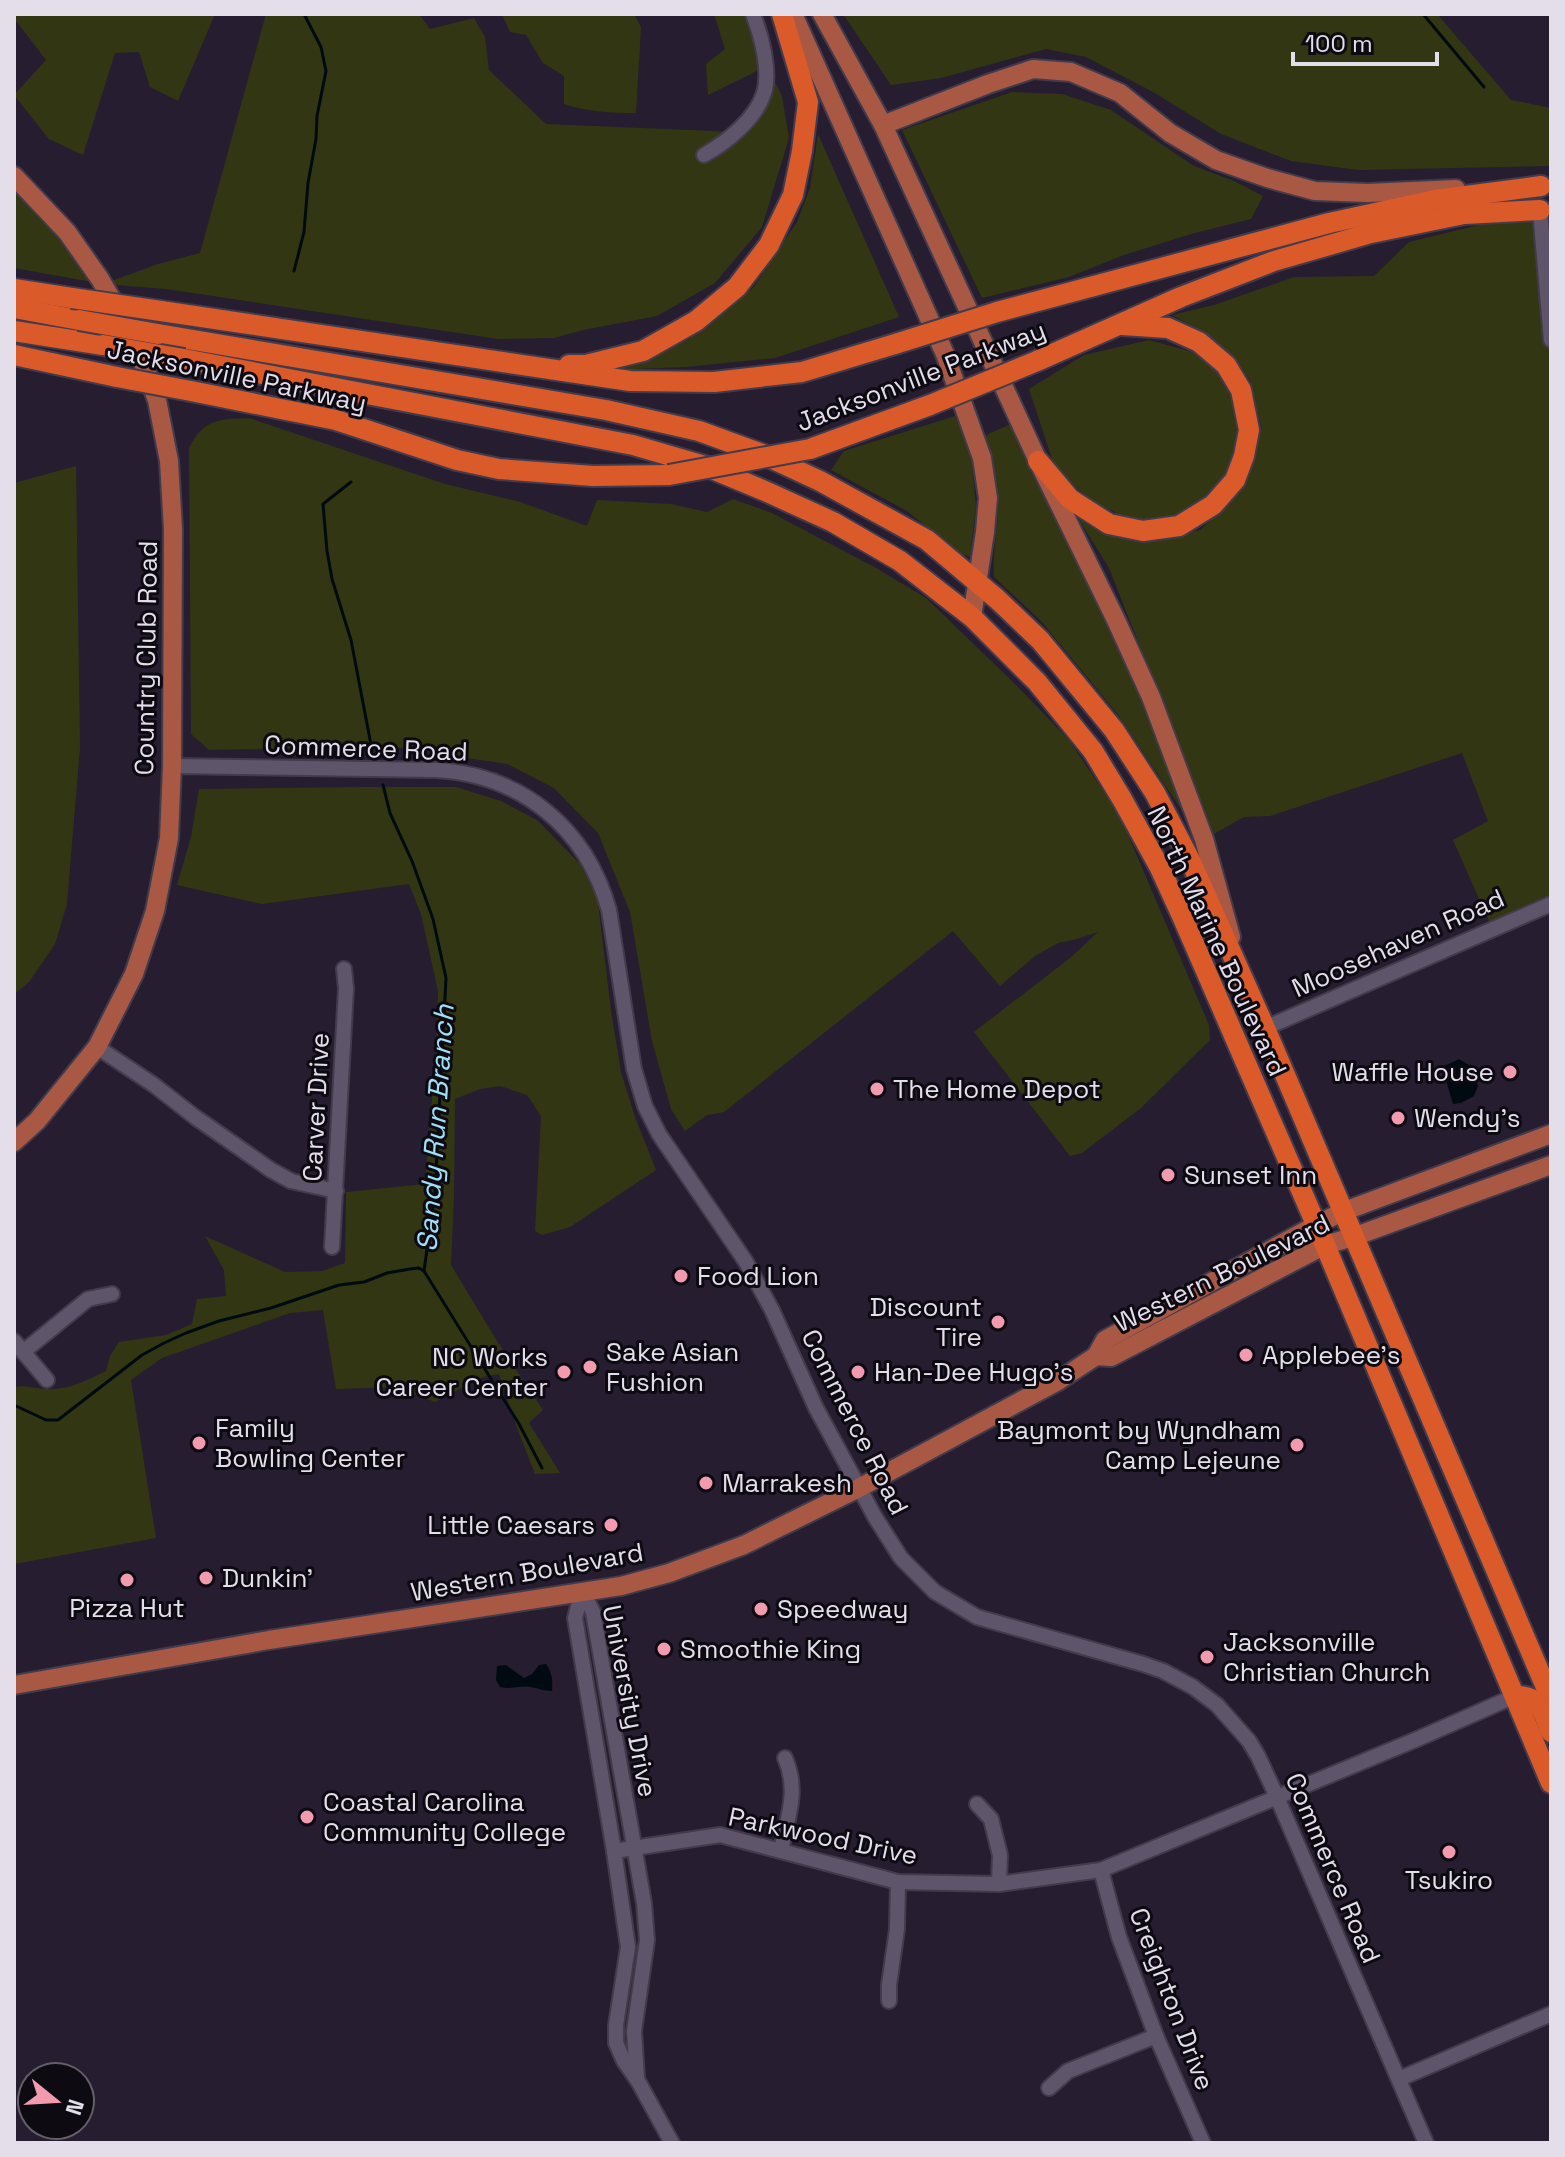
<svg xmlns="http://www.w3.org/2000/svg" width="1565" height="2157" font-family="'Space Grotesk',sans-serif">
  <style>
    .green { fill: #333612 }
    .water { fill: #000b11 }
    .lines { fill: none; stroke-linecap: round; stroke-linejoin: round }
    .stream { stroke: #000b11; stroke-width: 3 }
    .minor-casing { stroke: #423b4b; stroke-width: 18 }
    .major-casing { stroke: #423b4b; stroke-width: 22 }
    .highway-casing { stroke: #423b4b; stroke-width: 24 }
    .minor { stroke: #5f556b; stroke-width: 14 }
    .major { stroke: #a95844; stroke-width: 18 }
    .highway { stroke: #da5a2a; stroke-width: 20 }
    .highway-bridge-casing { stroke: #423b4b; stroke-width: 24; stroke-linecap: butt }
    .highway-bridge { stroke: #da5a2a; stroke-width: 20 }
    .poi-dot { fill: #f29aae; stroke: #0d0a12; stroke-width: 3 }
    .labels { text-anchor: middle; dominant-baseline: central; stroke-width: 6; stroke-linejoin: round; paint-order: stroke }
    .street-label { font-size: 26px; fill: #e4deeb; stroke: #0d0a12 }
    .poi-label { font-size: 26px; fill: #e4deeb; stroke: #0d0a12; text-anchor: start }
    .water-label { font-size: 28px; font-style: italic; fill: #9fe0f9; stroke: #0d0a12 }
  </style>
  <rect width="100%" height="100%" fill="#261d31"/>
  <g class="green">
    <path d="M 14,14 L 215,14 L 178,101 L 150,87 L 139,52 L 115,53 L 83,155 L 49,139 L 14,95 L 46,60 L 17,22 L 14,24 Z"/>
    <path d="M 266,14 L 419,14 L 430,29 L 474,18 L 485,37 L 489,70 L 546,124 L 737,132 L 751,115 L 765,65 L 751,74 L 708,95 L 706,64 L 725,49 L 714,14 L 753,14 L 766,64 L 782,96 L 789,138 L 762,227 L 715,283 L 657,316 L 583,330 L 554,338 L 498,339 L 166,289 L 103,284 L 14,268 L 14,176 L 103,284 L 158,264 L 200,253 Z"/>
    <path d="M 502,14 L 634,14 L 641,27 L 636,113 C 611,113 588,112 564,104 L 564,76 L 543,63 L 526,35 L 510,32 Z"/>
    <path d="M 843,14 L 1437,14 L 1511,100 L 1551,108 L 1551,166 L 1358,170 L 1291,161 L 1221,134 L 1155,93 L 1086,57 L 1046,49 L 941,78 L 891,85 Z"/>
    <path d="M 1012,92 L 1062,94 L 1111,110 L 1194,166 L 1234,181 L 1263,196 L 1251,219 L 1191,234 L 1124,255 L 1069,277 L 982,298 L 902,130 Z"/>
    <path d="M 818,134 L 899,317 L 775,358 L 686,367 L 610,370 L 688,340 L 753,288 L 797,222 L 810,188 Z"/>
    <path d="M 1551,209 L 1551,904 L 1492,928 L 1453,840 L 1488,821 L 1462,753 L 1270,816 L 1244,817 L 1214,834 L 1109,568 L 1076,515 L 1111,533 L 1143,543 L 1200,530 L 1226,507 L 1247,482 L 1261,427 L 1250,380 L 1229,354 L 1207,334 L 1172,315 L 1214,305 L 1294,277 L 1374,276 L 1409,242 L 1540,210 Z"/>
    <path d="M 1149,340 L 1200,354 L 1228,385 L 1238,434 L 1226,482 L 1198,505 L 1167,520 L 1126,518 L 1087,498 L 1054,465 L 1029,389 L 1084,355 Z"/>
    <path d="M 955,416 L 971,452 L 976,507 L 970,557 L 959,553 L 907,511 L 831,470 L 844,451 Z"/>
    <path d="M 249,418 L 445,484 L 520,502 L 587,526 L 597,500 L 671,504 L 707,512 L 733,499 L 772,513 L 878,569 L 926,598 L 1017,686 L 1069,740 L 1120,816 L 1209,1025 L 1210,1040 L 1141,1108 L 1082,1153 L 1070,1156 L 974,1032 L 1070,958 L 1098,932 L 1073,940 L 1058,943 L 1035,956 L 1000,986 L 953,931 L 724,1112 L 707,1115 L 685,1131 L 671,1109 L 652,1041 L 630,912 L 598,833 L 554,788 L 507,764 L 387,746 L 209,750 L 191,734 L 189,448 C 203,419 220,419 249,418 Z"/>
    <path d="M 1011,424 L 1098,600 L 1126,663 L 1187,818 L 1119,716 L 1041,621 L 994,577 C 992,553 998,530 998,506 C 998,482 991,459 986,435 Z"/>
    <path d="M 76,466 L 80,748 L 67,904 L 55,944 L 29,982 L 14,994 L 14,483 Z"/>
    <path d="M 359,787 L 456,787 L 501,801 L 537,820 L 579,863 L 597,894 L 611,1011 L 621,1072 L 635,1117 L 656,1170 L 570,1227 L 542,1235 L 535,1231 L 541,1116 L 527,1095 L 500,1086 L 480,1089 L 455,1099 L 454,1196 L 451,1265 L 497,1341 L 543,1410 L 529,1423 L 560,1473 L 535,1474 L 516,1425 L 499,1374 L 483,1377 L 435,1402 L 396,1387 L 336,1389 L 323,1310 L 290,1313 L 162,1358 L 131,1380 L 156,1538 L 14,1564 L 14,1387 C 28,1384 38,1390 52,1389 C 72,1389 88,1379 106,1371 L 110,1356 L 119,1342 L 166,1335 L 192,1324 L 197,1299 L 226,1296 L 224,1270 L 205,1236 L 285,1272 L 322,1271 L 345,1263 L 346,1192 L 425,1184 L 436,1048 L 438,991 L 421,914 L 409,884 L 262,904 L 177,885 L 191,837 L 199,789 Z"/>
  </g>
  <g class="water">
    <path d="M 1459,1059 L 1469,1065 L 1478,1086 L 1474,1096 L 1461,1103 L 1453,1104 L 1442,1067 Z"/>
    <path d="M 546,1664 C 552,1673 553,1680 552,1691 C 544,1691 538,1688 530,1687 C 519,1685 511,1690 500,1687 L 496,1680 L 497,1666 L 506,1665 L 524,1678 L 532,1674 L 539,1665 Z"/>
  </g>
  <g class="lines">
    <g class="stream">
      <path d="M 1423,14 L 1484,87"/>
      <path d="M 294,271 L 304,232 L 308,183 L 316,139 L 317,116 L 326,71 L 321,47 L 304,14"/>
      <path d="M 351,482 L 323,504 L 327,551 L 332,579 L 351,640 L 372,750"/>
      <path d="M 383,785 L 390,813 L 412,861 L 433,919 L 446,978 L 435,1192 L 424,1271"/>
      <path d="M 424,1271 L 519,1424 L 542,1468"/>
      <path d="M 14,1405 L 46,1420 L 58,1420 L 142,1355 L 164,1343 L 186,1333 L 219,1321 L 271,1308 L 339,1285 L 364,1282 L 387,1273 L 410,1269 L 419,1268 L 424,1271"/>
    </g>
    <defs>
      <g id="minor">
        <path d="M 704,155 C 727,142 756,119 764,93 C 771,71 761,35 753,14"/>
        <path d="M 1540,210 L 1551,340"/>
        <path d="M 172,766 L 436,770 C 522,775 586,828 609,910 L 634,1069 L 645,1106 L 659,1134 L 746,1262 L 772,1310 L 816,1408 L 875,1517 L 901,1558 L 935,1592 L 977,1617 L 1143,1664 L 1163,1671 L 1193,1687 L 1217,1705 L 1249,1741 L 1258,1756 L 1277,1797 L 1426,2143"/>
        <path d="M 1265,1028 L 1551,904"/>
        <path d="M 97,1047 L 154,1085 L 195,1117 L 271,1170 L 291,1181 L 336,1191"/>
        <path d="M 332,1247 L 346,988 L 344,969"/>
        <path d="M 14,1341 L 47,1380"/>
        <path d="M 23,1352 L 88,1299 L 112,1294"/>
        <path d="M 582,1591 L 575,1618 L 614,1851 L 628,1947 L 616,2025 L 616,2043 L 624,2061 L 638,2081 L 672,2143"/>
        <path d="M 582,1591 L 593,1612 L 644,1903 L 647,1940 L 634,2031 L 637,2078"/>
        <path d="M 977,1804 L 991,1819 L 1000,1855 L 999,1884"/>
        <path d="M 781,1850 C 788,1817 799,1790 785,1758"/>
        <path d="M 614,1851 L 720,1835 L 898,1882 L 999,1884 L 1101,1870 L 1415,1740 L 1515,1696"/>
        <path d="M 1101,1870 L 1119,1937 L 1156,2036 L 1203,2143"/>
        <path d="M 889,2001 L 889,1985 L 897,1929 L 898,1882"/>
        <path d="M 1399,2079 L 1551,2014"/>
        <path d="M 1049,2088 L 1068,2071 L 1156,2036"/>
      </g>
      <g id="major">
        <path d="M 793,14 L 945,354 L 982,458 L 988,498 L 985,532 L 972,617"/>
        <path d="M 822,14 L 883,125 L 1038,461 L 1115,618 L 1151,697 L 1204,839 L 1231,937"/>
        <path d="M 883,125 L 988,84 L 1033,69 L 1071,72 L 1120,93 L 1170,133 L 1216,160 L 1267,178 L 1315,191 L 1368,193 L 1456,189"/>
        <path d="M 14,176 L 67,232 L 100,279 L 119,312"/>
        <path d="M 14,1142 L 37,1121 L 97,1047 L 134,974 L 155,911 L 169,838 L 172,766 L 173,529 L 169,461 L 157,400 L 135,342"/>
        <path d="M 1096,1356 L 1111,1357 L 1325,1245 L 1353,1237 L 1551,1165"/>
        <path d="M 14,1685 L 269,1640 L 621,1586 L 669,1573 L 744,1545 L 859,1488 L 1058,1381 L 1096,1356 L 1105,1340 L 1316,1225 L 1342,1212 L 1551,1134"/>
      </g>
      <g id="highway">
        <path d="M 14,289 L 72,298"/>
        <path d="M 14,308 L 79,320"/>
        <path d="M 161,311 L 630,381 L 714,382 L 802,372 L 895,344"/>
        <path d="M 997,312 L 1329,223 L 1435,200 L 1541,186"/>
        <path d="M 14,331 L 103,345"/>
        <path d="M 158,334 L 606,410 L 699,431 L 762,454 L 820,481 L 927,540 L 997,599 L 1040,640 L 1114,730 L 1155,793 L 1191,862 L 1265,1028 L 1551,1699"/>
        <path d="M 14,355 L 117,377"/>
        <path d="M 184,359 L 633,445 L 705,466 L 765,491 L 833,522 L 900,561 L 972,617 L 1037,682 L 1093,751 L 1122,799 L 1160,868 L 1182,916 L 1325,1245 L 1551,1783"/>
        <path d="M 1037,361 L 1181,297 L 1274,261 L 1371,233 L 1464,214 L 1540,210"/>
        <path d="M 569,365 L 586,365 L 643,351 L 696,321 L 737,287 L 769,245 L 793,195 L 802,151 L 808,102 L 782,14"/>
        <path d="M 191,391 L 336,420 L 457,460 L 499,469 L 593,476 L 669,475"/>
        <path d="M 810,449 L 930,405"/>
        <path d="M 1038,461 L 1070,499 L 1109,524 L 1143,531 L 1179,526 L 1213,505 L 1235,480 L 1244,456 L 1249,430 L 1241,390 L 1226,365 L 1199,342 L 1168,328 L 1122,325"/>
        <path d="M 1515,1696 C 1541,1695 1542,1711 1551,1732"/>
      </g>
    </defs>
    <use href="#minor" class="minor-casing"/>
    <use href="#major" class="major-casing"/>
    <use href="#highway" class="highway-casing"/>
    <use href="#minor" class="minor"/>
    <use href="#major" class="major"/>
    <use href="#highway" class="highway"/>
    <defs>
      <g id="highway-bridge">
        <path d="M 72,298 L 161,311"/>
        <path d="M 79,320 L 158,334"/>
        <path d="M 895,344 L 997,312"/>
        <path d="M 103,345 L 184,359"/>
        <path d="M 117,377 L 191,391"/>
        <path d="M 930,405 L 1037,361"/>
        <path d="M 669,475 L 810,449"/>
      </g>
    </defs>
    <use href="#highway-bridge" class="highway-bridge-casing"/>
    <use href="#highway-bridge" class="highway-bridge"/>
  </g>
  <g class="poi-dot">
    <circle cx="1510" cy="1072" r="8"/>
    <circle cx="877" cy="1089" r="8"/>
    <circle cx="1398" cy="1118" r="8"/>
    <circle cx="1168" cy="1175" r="8"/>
    <circle cx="681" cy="1276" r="8"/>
    <circle cx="998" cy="1322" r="8"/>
    <circle cx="1246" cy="1355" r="8"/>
    <circle cx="590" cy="1367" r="8"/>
    <circle cx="564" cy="1372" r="8"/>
    <circle cx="858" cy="1372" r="8"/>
    <circle cx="199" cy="1443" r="8"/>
    <circle cx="1297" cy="1445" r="8"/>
    <circle cx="706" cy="1483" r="8"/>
    <circle cx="611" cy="1525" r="8"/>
    <circle cx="206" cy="1578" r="8"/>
    <circle cx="127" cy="1580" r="8"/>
    <circle cx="761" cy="1609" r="8"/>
    <circle cx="664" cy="1649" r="8"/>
    <circle cx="1207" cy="1657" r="8"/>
    <circle cx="307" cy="1817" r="8"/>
    <circle cx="1449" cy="1852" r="8"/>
  </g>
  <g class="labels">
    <g class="street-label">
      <text transform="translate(237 376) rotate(12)">Jacksonville Parkway</text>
      <text transform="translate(921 376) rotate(-21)">Jacksonville Parkway</text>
      <text transform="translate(146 658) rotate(-89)">Country Club Road</text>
      <text transform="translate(366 748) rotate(2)">Commerce Road</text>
      <text transform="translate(1217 941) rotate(65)">North Marine Boulevard</text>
      <text transform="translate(1398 943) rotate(-24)">Moosehaven Road</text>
      <text transform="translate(316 1107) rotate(-87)">Carver Drive</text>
      <text transform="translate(1222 1273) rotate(-26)">Western Boulevard</text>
      <text transform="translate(855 1422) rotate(63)">Commerce Road</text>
      <text transform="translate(527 1572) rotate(-10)">Western Boulevard</text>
      <text transform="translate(630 1701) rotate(79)">University Drive</text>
      <text transform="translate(823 1836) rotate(12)">Parkwood Drive</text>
      <text transform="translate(1333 1868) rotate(67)">Commerce Road</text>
      <text transform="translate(1172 1999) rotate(69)">Creighton Drive</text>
    </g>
    <g class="poi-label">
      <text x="1494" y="1072" text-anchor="end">Waffle House</text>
      <text x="893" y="1089">The Home Depot</text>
      <text x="1414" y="1118">Wendy's</text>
      <text x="1184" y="1175">Sunset Inn</text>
      <text x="697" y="1276">Food Lion</text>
      <text x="982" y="1307" text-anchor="end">Discount<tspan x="982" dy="30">Tire</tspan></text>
      <text x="606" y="1352">Sake Asian<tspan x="606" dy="30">Fushion</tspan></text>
      <text x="1262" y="1355">Applebee's</text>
      <text x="548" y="1357" text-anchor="end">NC Works<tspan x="548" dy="30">Career Center</tspan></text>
      <text x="874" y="1372">Han-Dee Hugo's</text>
      <text x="215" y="1428">Family<tspan x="215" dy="30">Bowling Center</tspan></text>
      <text x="1281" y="1430" text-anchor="end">Baymont by Wyndham<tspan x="1281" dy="30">Camp Lejeune</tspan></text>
      <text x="722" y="1483">Marrakesh</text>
      <text x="595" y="1525" text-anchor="end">Little Caesars</text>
      <text x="222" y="1578">Dunkin'</text>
      <text x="127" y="1608" text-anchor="middle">Pizza Hut</text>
      <text x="777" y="1609">Speedway</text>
      <text x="1223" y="1642">Jacksonville<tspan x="1223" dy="30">Christian Church</tspan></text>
      <text x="680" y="1649">Smoothie King</text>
      <text x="323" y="1802">Coastal Carolina<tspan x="323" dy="30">Community College</tspan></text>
      <text x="1449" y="1880" text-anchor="middle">Tsukiro</text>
    </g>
    <g class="water-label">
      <text transform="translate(435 1128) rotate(-86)">Sandy Run Branch</text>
    </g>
  </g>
  <rect width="1565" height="2157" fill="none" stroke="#e4deeb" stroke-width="32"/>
  <g transform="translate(56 2101) rotate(108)"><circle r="38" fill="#0d0a12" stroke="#635f69" stroke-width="2"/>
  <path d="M0-6L14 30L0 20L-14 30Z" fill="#f29aae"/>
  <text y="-12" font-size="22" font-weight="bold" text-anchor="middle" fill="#e4deeb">N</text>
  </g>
  <path d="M1293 52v12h144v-12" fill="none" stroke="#e4deeb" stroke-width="4"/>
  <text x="1305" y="52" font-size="24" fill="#e4deeb" stroke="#0d0a12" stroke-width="6" paint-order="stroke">100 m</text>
</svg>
